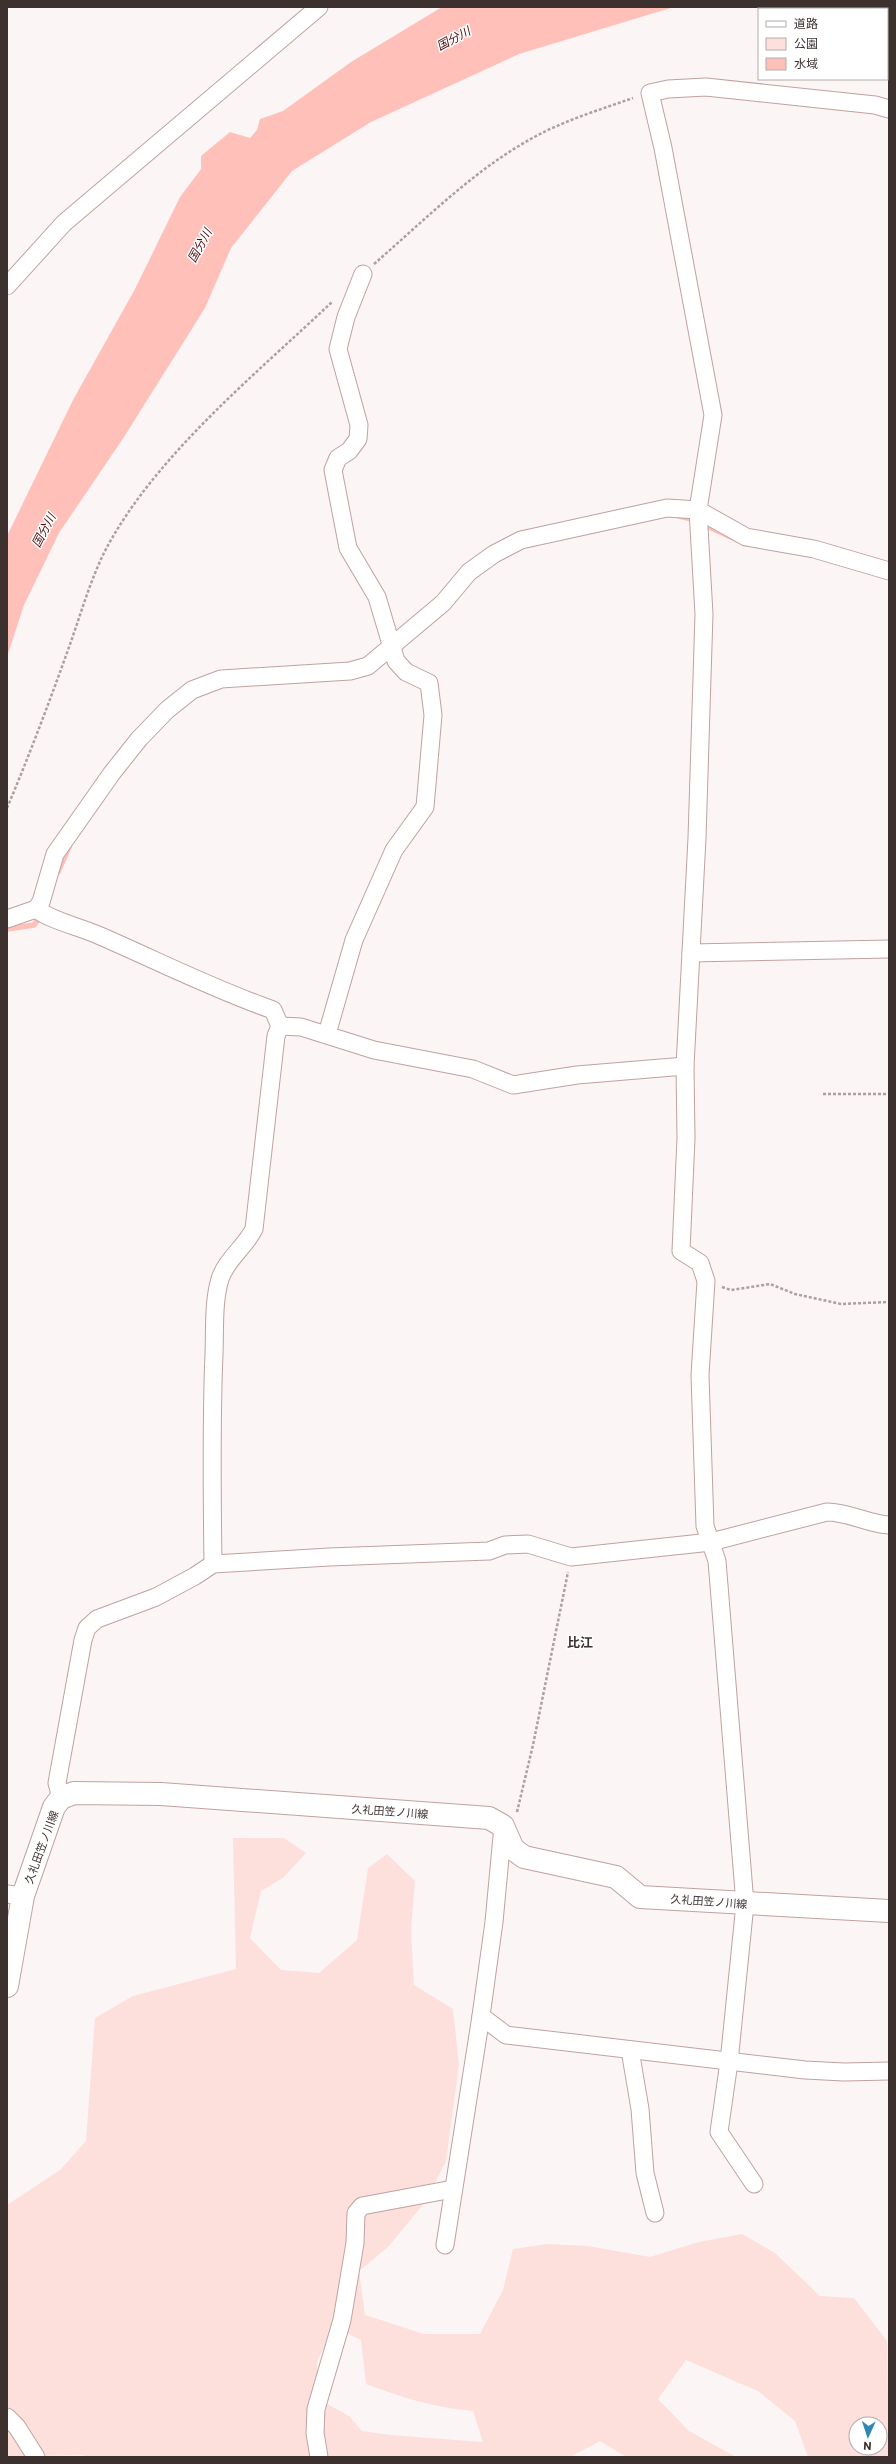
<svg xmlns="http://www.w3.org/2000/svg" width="896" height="2464" font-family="Commissioner,'Noto Sans JP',sans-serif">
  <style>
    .green { fill: #fddfdc; fill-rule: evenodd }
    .water { fill: #ffc0ba }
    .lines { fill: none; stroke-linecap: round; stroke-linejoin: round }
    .stream { stroke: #ffc0ba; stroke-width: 5.5 }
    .street-casing { stroke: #bfa29f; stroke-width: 19 }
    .secondary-casing { stroke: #bfa29f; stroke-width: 24 }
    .path { stroke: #aaa1a1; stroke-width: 2.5; stroke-dasharray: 3 2; stroke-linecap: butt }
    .street { stroke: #fff; stroke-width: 17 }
    .secondary { stroke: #fff; stroke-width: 22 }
    .labels { text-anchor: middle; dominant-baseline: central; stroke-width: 3; stroke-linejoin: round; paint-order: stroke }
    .street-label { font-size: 11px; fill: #3d3130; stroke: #fff }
    .water-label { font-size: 12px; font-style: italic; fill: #4e0c0d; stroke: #fff }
    .quarter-label { font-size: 13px; font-weight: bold; fill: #3d3130; stroke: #fff }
  </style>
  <rect width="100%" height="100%" fill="#fcf5f5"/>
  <path class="green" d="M 233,1838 L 284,1838 L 306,1853 L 283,1878 L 261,1891 L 250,1938 L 281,1970 L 319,1973 L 357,1940 L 368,1868 L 387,1854 L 415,1881 L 411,1930 L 414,1985 L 453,2009 L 459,2065 L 446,2161 L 426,2201 L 388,2247 L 359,2271 L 365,2315 L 424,2334 L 480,2334 L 503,2290 L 513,2249 L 548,2244 L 588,2246 L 650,2257 L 699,2242 L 742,2234 L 775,2253 L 820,2296 L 854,2298 L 887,2341 L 889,2457 L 808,2457 L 795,2421 L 758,2391 L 686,2360 L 658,2399 L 689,2431 L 736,2457 L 626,2457 L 600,2441 L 570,2457 L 85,2457 L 83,2455 L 7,2457 L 7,2205 L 60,2170 L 86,2141 L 95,2018 L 133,1996 L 236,1969 ZM 335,2327 L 361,2340 L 366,2384 C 401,2397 434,2408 473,2411 L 483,2442 L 390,2435 L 362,2431 L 349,2416 L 318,2399 L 317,2361 ZM 856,2424 L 880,2424 L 880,2448 L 856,2448 Z"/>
  <path class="water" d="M 442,7 L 674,7 L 519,54 L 371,122 L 292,171 L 231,248 L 205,308 L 124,437 L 59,533 L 24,605 L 7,657 L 7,536 L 73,400 L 135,289 L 180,197 L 201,169 L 201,156 L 230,132 L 250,138 L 257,130 L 260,119 L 283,111 L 351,62 Z"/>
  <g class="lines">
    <g class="stream">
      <path d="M 679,516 L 692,519 L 746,544"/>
      <path d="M 58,872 L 69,847"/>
      <path d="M 7,929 L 34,925 L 41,915"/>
    </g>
    <defs>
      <g id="street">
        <path d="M 7,286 L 64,223 L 319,7"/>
        <path d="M 36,909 C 54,922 78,926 98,935 C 156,960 213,989 273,1010 L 280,1026 L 276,1036 L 254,1229 C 245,1247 226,1260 220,1279 C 213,1302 215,1330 214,1354 C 211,1424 212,1494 213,1564"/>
        <path d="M 7,919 L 36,909 L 41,902 L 55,854 L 112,773 L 139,739 L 167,710 L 192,690 L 221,679 L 350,671 L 368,666 L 443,603 L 469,572 L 494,554 L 521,540 L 667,508 L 698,510 L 746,537 L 814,549 L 889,571"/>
        <path d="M 691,953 L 889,949"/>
        <path d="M 280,1026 L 301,1027 L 374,1050 L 473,1069 L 513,1085 L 577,1075 L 685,1066"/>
        <path d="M 327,1034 L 354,940 L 394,850 L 425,807 L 433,715 L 429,683 L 406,672 L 396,661 L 377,597 L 348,548 L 333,470 L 338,458 L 349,451 L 358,439 L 359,425 L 338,349 L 346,317 L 363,274"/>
        <path d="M 61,1798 L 57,1783 L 83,1640 L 87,1628 L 97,1619 L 156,1597 L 195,1576 L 213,1564 L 329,1557 L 489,1551 L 505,1545 L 528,1544 L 571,1557 L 711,1542 L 827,1512 C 849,1512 868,1524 889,1525"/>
        <path d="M 7,1894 L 23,1896"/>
        <path d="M 481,2016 L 506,2035 L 805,2070 L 844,2072 L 889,2071"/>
        <path d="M 630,2050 L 640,2109 L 645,2173 L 655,2213"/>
        <path d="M 754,2184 L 719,2132 L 729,2062 L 745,1904 L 717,1561 L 705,1526 L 700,1375 L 706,1281 L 700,1263 L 681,1251 L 686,1138 L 685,1066 L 697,838 L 704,614 L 698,510 L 713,415 L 663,148 L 650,93 L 668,89 L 706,87 L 875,105 L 889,109"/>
        <path d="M 445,2245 L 481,2016 L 494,1922 L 503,1826"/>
        <path d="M 7,2417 L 17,2427 L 36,2457"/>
        <path d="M 319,2457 L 315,2433 L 316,2409 L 342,2320 L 355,2243 L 356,2213 L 362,2206 L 453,2189"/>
      </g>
      <path id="secondary" d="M 7,1986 L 23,1896 L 54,1807 L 61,1798 L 74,1793 L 161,1794 L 489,1818 L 503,1826 L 513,1849 L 524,1857 L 616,1877 L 640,1897 L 889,1911"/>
    </defs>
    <use href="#street" class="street-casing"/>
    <use href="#secondary" class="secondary-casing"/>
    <g class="path">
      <path d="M 374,264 C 427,218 478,166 540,134 C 569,119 602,109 633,98"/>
      <path d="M 7,808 C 29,756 49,703 68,650 C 80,617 90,580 106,549 C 156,455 256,374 332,302"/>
      <path d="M 823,1094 L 889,1094"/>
      <path d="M 722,1287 L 731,1290 L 770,1284 L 795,1294 L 841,1304 L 889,1302"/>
      <path d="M 517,1812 L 533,1745 L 568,1572"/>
    </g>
    <use href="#street" class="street"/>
    <use href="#secondary" class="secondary"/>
  </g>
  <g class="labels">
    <g class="street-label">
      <text transform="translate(390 1811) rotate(4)">久礼田笠ノ川線</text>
      <text transform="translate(41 1847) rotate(-70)">久礼田笠ノ川線</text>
      <text transform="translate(709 1901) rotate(4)">久礼田笠ノ川線</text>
    </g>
    <g class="water-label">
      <text transform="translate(453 38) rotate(-28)">国分川</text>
      <text transform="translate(199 245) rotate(-61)">国分川</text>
      <text transform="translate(43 530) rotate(-62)">国分川</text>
    </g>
    <g class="quarter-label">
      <text x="580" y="1642">比江</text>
    </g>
  </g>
  <rect width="896" height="2464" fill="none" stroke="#3d3130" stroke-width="16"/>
  <rect x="758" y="8" width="130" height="72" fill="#ffffff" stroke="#b1adac"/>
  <rect x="766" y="21" width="20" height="6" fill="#ffffff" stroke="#b1adac"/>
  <text x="794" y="28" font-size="12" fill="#3d3130">道路</text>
  <rect x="766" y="38" width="20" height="12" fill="#fddfdc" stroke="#b1adac"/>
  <text x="794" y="48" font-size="12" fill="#3d3130">公園</text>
  <rect x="766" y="58" width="20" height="12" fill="#ffc0ba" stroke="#b1adac"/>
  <text x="794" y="68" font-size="12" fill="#3d3130">水域</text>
  <g transform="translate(868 2436) rotate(183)"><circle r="19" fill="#ffffff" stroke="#b1adac"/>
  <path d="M0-3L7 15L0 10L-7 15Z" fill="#2e87b5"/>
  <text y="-6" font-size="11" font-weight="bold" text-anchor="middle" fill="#3d3130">N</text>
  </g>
</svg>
